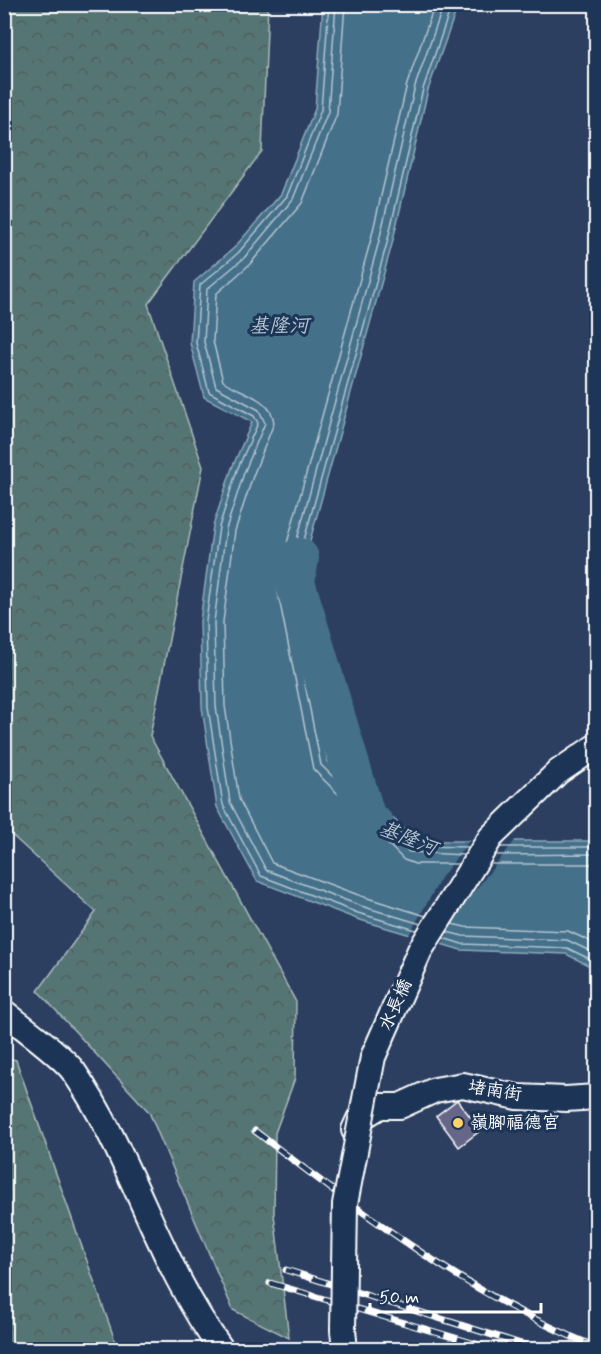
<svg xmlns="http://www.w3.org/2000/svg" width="601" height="1354" font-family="Mynerve,'LXGW WenKai TC',sans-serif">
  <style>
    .forest { fill: url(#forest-crowns); stroke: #aababa; stroke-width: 1.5 }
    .water { fill: #446f8a; stroke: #8fa9b9; stroke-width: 1.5 }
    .pier { fill: #2c3f61 }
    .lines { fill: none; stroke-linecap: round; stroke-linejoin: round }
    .shore { stroke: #b4c5d0; stroke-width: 1.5 }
    .river { stroke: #446f8a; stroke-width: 40 }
    .building { fill: #666689; stroke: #fff; stroke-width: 1.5 }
    .minor-casing { stroke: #fff; stroke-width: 28 }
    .minor { stroke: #1d3557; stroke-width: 24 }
    .rail-casing { stroke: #fff; stroke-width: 7 }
    .rail { stroke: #1d3557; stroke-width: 4.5; stroke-dasharray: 14; stroke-linecap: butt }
    .minor-bridge-casing { stroke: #fff; stroke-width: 28; stroke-linecap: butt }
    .minor-bridge { stroke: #1d3557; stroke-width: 24 }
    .poi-dot { fill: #ffd166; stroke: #1d3557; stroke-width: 2 }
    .labels { text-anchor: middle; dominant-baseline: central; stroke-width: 6; stroke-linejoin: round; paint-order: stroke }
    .street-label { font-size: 18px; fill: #fff; stroke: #1d3557 }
    .poi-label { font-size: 18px; fill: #fff; stroke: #1d3557; text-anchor: start }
    .water-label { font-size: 20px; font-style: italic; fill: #b4c5d0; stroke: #1d3557 }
  </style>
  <defs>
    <pattern id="forest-crowns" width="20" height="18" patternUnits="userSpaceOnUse" patternTransform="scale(1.5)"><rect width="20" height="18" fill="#557574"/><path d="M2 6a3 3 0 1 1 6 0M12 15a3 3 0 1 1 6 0" fill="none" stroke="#505c5c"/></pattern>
  </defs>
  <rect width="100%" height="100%" fill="#2c3f61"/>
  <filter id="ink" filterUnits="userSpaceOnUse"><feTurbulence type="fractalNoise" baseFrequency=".0167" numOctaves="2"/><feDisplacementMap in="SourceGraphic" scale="12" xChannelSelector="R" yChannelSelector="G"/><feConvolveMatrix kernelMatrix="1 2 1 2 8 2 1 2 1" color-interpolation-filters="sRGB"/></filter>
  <g filter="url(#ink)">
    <g class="forest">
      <path d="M 4,5 L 268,5 L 262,151 L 148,304 L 203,467 L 150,736 L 296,1002 L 295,1078 L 275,1133 L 274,1214 L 289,1338 L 233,1310 L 149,1112 L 38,991 L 96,912 L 5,829 Z"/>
      <path d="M 4,1057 L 16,1060 L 118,1349 L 5,1349 Z"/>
    </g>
    <path class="water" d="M 323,5 L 458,5 L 428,90 L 392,244 L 298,584 L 333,759 L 416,841 L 596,841 L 596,969 L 566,954 L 461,950 L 357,919 L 257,881 L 217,807 L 202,707 L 200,621 L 213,526 L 232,468 L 252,422 L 204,397 L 190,343 L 194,282 L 234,248 L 281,194 L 315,109 Z"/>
    <path class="pier" d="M 471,838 L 517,838 L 461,908 L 441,947 L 408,937 L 441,878 Z"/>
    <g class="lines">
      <g class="shore">
        <path d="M 329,4 L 321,110 L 287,196 L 238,253 L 200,285 L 196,343 L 209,392 L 254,416 L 258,423 L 237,470 L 219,527 L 206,621 L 208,707 L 223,805 L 261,876 L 358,913 L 416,930"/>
        <path d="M 336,4 L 328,112 L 293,199 L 244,258 L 207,289 L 204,342 L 216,387 L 259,410 L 265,423 L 244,473 L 226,529 L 214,622 L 216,706 L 230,802 L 266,870 L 361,906 L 421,924"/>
        <path d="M 345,4 L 337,114 L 302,203 L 250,264 L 216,294 L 213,341 L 223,381 C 241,393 272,398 274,423 L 253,476 L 235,531 L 223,622 L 225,706 L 239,799 L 272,863 L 364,897 L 426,916"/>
        <path d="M 435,4 L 407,84 L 371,239 L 276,583 L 313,769 L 404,860 L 415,864 L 458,864"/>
        <path d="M 444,4 L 415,86 L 379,241 L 285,583 L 321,765 L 409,852 L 464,855"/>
        <path d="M 452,4 L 423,89 L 387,243 L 292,583 L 328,762 L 413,846 L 469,847"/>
        <path d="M 501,847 L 596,847"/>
        <path d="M 496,855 L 596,854"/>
        <path d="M 490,864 L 596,864"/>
        <path d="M 452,924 L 465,927 L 568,931 L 596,944"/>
        <path d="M 447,932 L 463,936 L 567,940 L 596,954"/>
        <path d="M 443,938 L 462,944 L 567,948 L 596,962"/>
      </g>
      <path class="river" d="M 299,558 L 295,582 L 367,822 L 375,826"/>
    </g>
    <path class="building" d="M 457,1100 L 481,1130 L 459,1147 L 436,1116 Z"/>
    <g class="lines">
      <defs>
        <g id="minor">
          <path d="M 4,1012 C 21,1026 63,1056 74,1072 C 133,1158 159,1266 222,1350"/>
          <path d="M 354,1130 L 359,1119 L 380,1106 L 400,1106 L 435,1090 L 463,1085 L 517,1097 L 566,1099 L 596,1097"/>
          <path d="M 343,1330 L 345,1350"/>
        </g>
      </defs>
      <use href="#minor" class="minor-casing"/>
      <use href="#minor" class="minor"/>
      <defs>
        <g id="rail">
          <path d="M 255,1131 C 364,1214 468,1295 596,1347"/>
          <path d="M 286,1270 L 540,1350"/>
          <path d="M 270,1283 L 496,1350"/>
        </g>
      </defs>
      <use href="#rail" class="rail-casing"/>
      <use href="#rail" class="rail"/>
      <defs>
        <path id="minor-bridge" d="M 343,1330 L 345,1204 L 373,1057 L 420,950 L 491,837 L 558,772 L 596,746"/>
      </defs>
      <use href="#minor-bridge" class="minor-bridge-casing"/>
      <use href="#minor-bridge" class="minor-bridge"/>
    </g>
  </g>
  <circle class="poi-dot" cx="458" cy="1123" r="6"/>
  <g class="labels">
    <g class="street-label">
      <text transform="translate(396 1005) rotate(-66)">水長橋</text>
      <text transform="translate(495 1091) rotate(9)">堵南街</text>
    </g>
    <g class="poi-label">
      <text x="470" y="1123">嶺腳福德宮</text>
    </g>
    <g class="water-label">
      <text x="279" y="326">基隆河</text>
      <text transform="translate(408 839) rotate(22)">基隆河</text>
    </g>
  </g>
  <rect width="601" height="1354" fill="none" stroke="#1d3557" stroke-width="24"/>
  <rect x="12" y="12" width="577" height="1330" fill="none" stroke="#fff" stroke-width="2" filter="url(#ink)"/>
  <path d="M370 1303v9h171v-9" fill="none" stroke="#ffffff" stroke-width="3"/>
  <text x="379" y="1303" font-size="18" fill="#ffffff" stroke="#1d3557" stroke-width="4.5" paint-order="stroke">50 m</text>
</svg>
